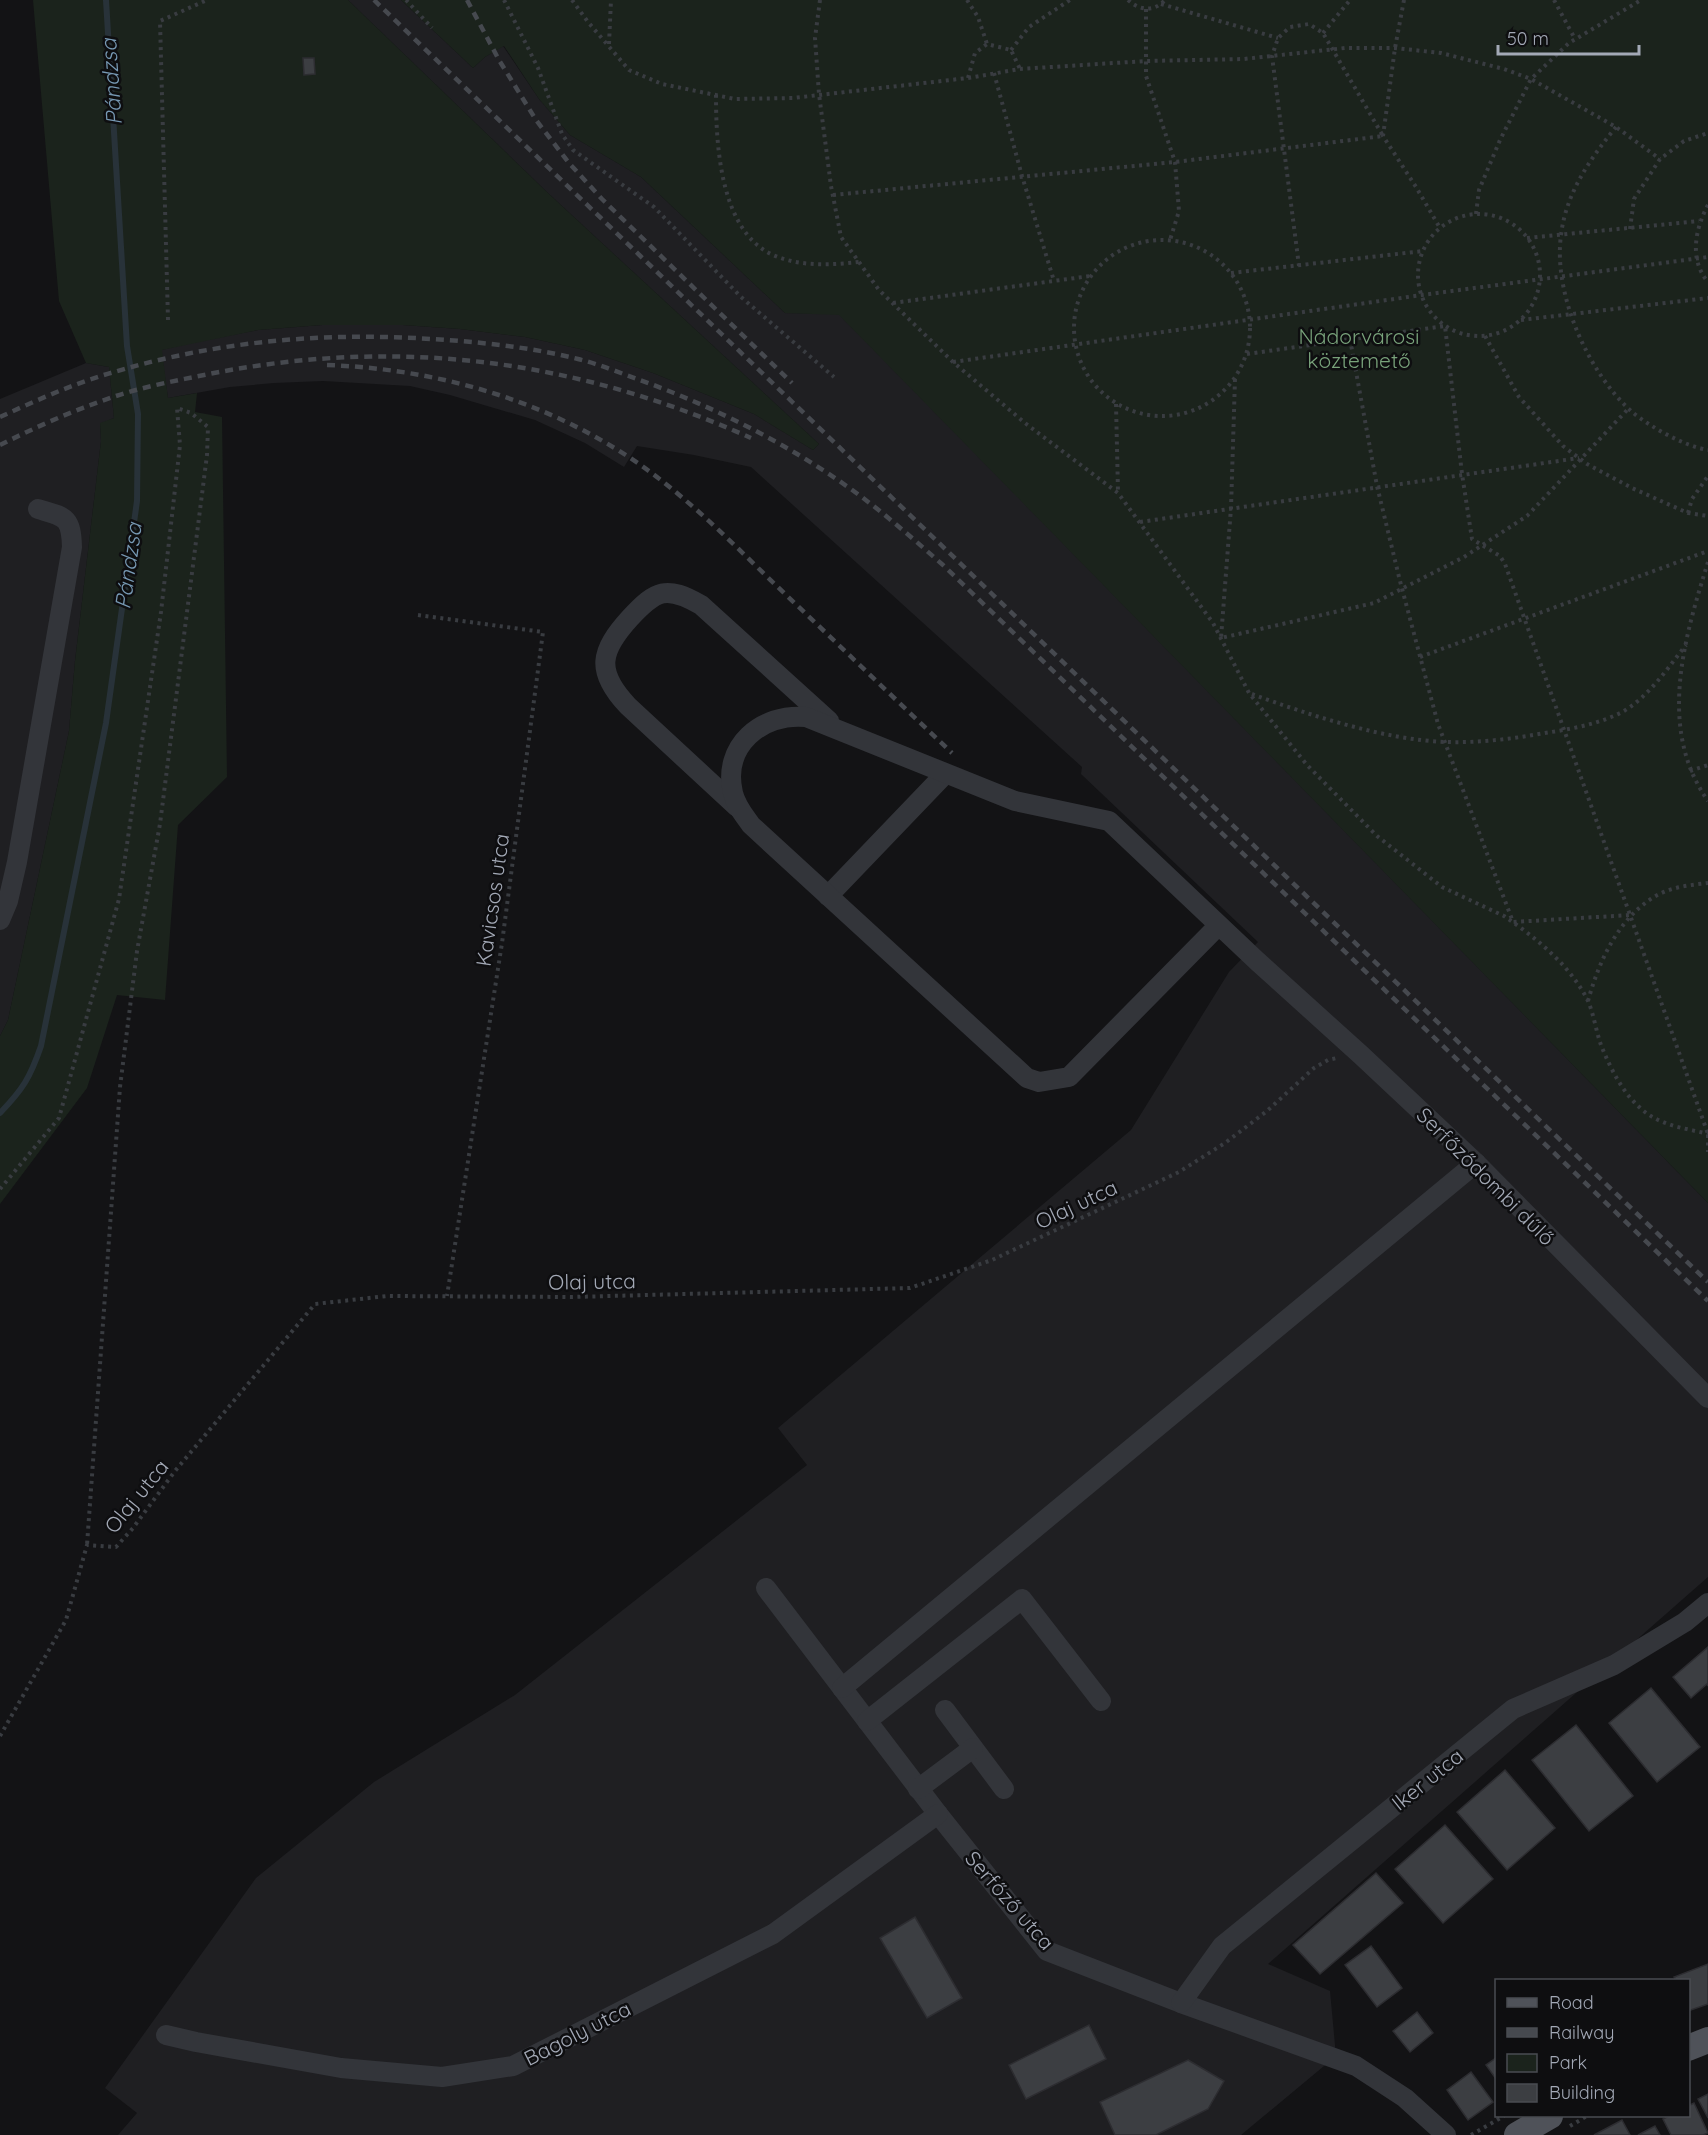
<svg xmlns="http://www.w3.org/2000/svg" width="1708" height="2135" font-family="Quicksand,sans-serif">
  <style>
    .built { fill: #1f1f22 }
    .green { fill: #1b231c }
    .lines { fill: none; stroke-linecap: round; stroke-linejoin: round }
    .stream { stroke: #283239; stroke-width: 6 }
    .building { fill: #3c3e42; stroke: #2d2d31; stroke-width: 1.5 }
    .path { stroke: #393c41; stroke-width: 4; stroke-dasharray: 3 4.5; stroke-linecap: butt }
    .minor { stroke: #33353a; stroke-width: 20 }
    .major { stroke: #4f5259; stroke-width: 26 }
    .rail { stroke: #46494f; stroke-width: 4.5; stroke-dasharray: 8 6; stroke-linecap: butt }
    .labels { text-anchor: middle; dominant-baseline: central; stroke-width: 5; stroke-linejoin: round; paint-order: stroke }
    .park-label { font-size: 21px; fill: #79a37b; stroke: #0e0e10 }
    .street-label { font-size: 21px; fill: #a3a9b6; stroke: #0e0e10 }
    .water-label { font-size: 22px; font-style: italic; fill: #7799b4; stroke: #0e0e10 }
  </style>
  <rect width="100%" height="100%" fill="#131315"/>
  <g class="built">
    <path d="M 348,0 L 401,0 L 473,68 L 485,57 L 503,46 L 539,99 L 570,135 L 641,177 L 785,313 L 839,314 L 1708,1203 L 1708,1577 L 1268,1964 L 1330,1991 L 1336,2056 L 1241,2135 L 118,2135 L 137,2113 L 105,2088 L 256,1878 L 374,1782 L 515,1695 L 807,1465 L 778,1428 L 1131,1130 L 1229,972 L 1258,942 L 1081,774 L 1082,767 L 751,467 L 694,455 L 637,446 L 624,467 L 585,443 L 535,420 L 450,395 L 410,386 L 323,381 L 274,383 L 230,387 L 168,398 L 161,350 L 195,342 L 258,330 L 322,325 L 403,325 L 460,329 L 525,337 L 585,350 L 653,373 L 754,414 L 813,450 L 819,444 L 549,194 Z"/>
    <path d="M 86,363 L 109,367 L 114,418 L 100,424 L 101,441 L 75,661 L 69,731 L 8,1020 L 0,1036 L 0,399 Z"/>
  </g>
  <g class="green">
    <path d="M 33,0 L 348,0 L 549,194 L 819,444 L 813,450 L 754,414 L 653,373 L 585,350 L 525,337 L 460,329 L 403,325 L 322,325 L 258,330 L 162,350 L 168,398 L 197,393 L 195,412 L 222,417 L 227,777 L 178,825 L 165,1000 L 117,995 L 87,1088 L 0,1204 L 0,1036 L 8,1020 L 69,731 L 75,661 L 101,441 L 100,423 L 114,418 L 109,367 L 86,363 L 59,301 Z"/>
    <path d="M 401,0 L 1708,0 L 1708,1203 L 839,315 L 785,313 L 641,177 L 570,135 L 539,99 L 504,46 L 485,57 L 473,68 Z"/>
  </g>
  <g class="lines">
    <path class="stream" d="M 0,1113 C 23,1089 30,1078 41,1046 L 106,723 L 137,501 L 138,414 L 127,346 L 106,0"/>
  </g>
  <g class="building">
    <path d="M 303,58 L 314,58 L 315,74 L 304,75 Z"/>
    <path d="M 1708,1647 L 1708,1686 L 1707,1684 L 1691,1698 L 1673,1677 Z"/>
    <path d="M 1651,1688 L 1700,1747 L 1657,1782 L 1609,1723 Z"/>
    <path d="M 1576,1725 L 1633,1796 L 1589,1831 L 1532,1760 Z"/>
    <path d="M 1505,1770 L 1555,1828 L 1507,1870 L 1457,1812 Z"/>
    <path d="M 1445,1825 L 1493,1879 L 1443,1923 L 1395,1869 Z"/>
    <path d="M 1376,1873 L 1403,1903 L 1320,1974 L 1293,1945 Z"/>
    <path d="M 915,1917 L 962,1998 L 927,2018 L 880,1938 Z"/>
    <path d="M 1371,1946 L 1402,1988 L 1377,2007 L 1345,1965 Z"/>
    <path d="M 1708,1964 L 1708,2004 L 1688,2011 L 1688,1980 L 1676,1980 L 1674,1977 Z"/>
    <path d="M 1417,2012 L 1433,2033 L 1410,2052 L 1393,2031 Z"/>
    <path d="M 1089,2025 L 1106,2059 L 1026,2099 L 1009,2065 Z"/>
    <path d="M 1496,2058 L 1496,2079 L 1486,2065 Z"/>
    <path d="M 1188,2060 L 1224,2081 L 1208,2109 L 1156,2135 L 1115,2135 L 1100,2102 Z"/>
    <path d="M 1471,2072 L 1493,2102 L 1468,2120 L 1447,2090 Z"/>
    <path d="M 1708,2094 L 1708,2118 L 1698,2099 Z"/>
    <path d="M 1694,2103 L 1708,2133 L 1703,2135 L 1671,2135 L 1663,2119 L 1669,2116 L 1688,2116 L 1688,2106 Z"/>
    <path d="M 1622,2120 L 1630,2135 L 1594,2135 Z"/>
    <path d="M 1655,2126 L 1660,2135 L 1638,2135 Z"/>
  </g>
  <g class="lines">
    <g class="path">
      <path d="M 406,0 L 432,28"/>
      <path d="M 504,0 L 538,68 L 562,134 L 573,150 L 654,207 L 741,297 L 834,377"/>
      <path d="M 572,0 L 588,22 L 629,70 L 662,84 L 735,99 L 793,98 L 968,78 L 1020,69 L 1146,61 L 1244,59 L 1345,48 L 1395,48 L 1441,53 L 1504,69 L 1531,79 L 1616,127 L 1660,159"/>
      <path d="M 820,0 L 815,38 L 819,94 L 831,186 L 841,237 L 879,290 L 953,362 L 1025,423 L 1118,493 L 1213,623 L 1249,693 L 1307,765 L 1377,836 L 1442,887 L 1504,916 C 1535,937 1571,966 1588,1001 C 1594,1015 1596,1031 1601,1045 C 1613,1075 1631,1110 1663,1122 C 1677,1128 1693,1130 1708,1134"/>
      <path d="M 967,0 L 978,17 L 987,44"/>
      <path d="M 1128,0 C 1140,11 1154,12 1165,0"/>
      <path d="M 1404,0 L 1395,48 L 1383,136 L 1416,187 L 1440,228"/>
      <path d="M 1554,0 L 1575,39"/>
      <path d="M 1161,4 L 1278,38"/>
      <path d="M 1146,9 L 1146,76 L 1175,162 L 1179,211 L 1170,240"/>
      <path d="M 1323,33 L 1350,0"/>
      <path d="M 609,44 L 611,0"/>
      <path d="M 1011,50 L 1029,27 L 1070,0"/>
      <path d="M 994,73 L 1022,176 L 1054,281"/>
      <path d="M 968,78 L 975,53 L 987,44 L 1011,50 L 1020,69"/>
      <path d="M 716,95 C 716,145 720,231 773,255 C 800,267 831,265 859,262"/>
      <path d="M 1616,127 C 1590,159 1566,193 1561,235 C 1553,294 1588,372 1631,411 C 1650,427 1684,446 1708,450"/>
      <path d="M 833,195 L 1175,162 L 1383,136 L 1323,33 L 1309,24 L 1290,27 L 1278,38 L 1272,56 L 1299,266"/>
      <path d="M 1708,205 C 1695,229 1689,260 1708,282"/>
      <path d="M 1476,214 L 1479,190 L 1500,140 L 1531,79 L 1569,43 L 1641,0"/>
      <circle cx="1479" cy="275" r="61"/>
      <path d="M 1630,229 L 1634,199 L 1660,159 L 1684,141 L 1708,133"/>
      <path d="M 1527,238 L 1699,221"/>
      <circle cx="1162" cy="328" r="88"/>
      <path d="M 1231,273 L 1423,251"/>
      <path d="M 893,303 L 1090,276"/>
      <path d="M 168,320 L 160,21 L 207,0"/>
      <path d="M 1521,320 L 1708,298"/>
      <path d="M 1485,336 L 1519,397 L 1563,446 L 1587,464 L 1632,488 L 1688,513 L 1708,516"/>
      <path d="M 1350,339 L 1377,486 L 1400,581 L 1438,724 L 1513,922 L 1631,915"/>
      <path d="M 1247,354 L 1445,326 L 1462,474 L 1472,539 L 1500,556 L 1505,564 L 1708,1134"/>
      <path d="M 953,362 L 1422,295 L 1708,257"/>
      <path d="M 1235,379 L 1231,508 L 1221,638 L 1374,603 L 1464,557 L 1527,516 L 1629,408"/>
      <path d="M 1116,404 L 1118,492"/>
      <path d="M 1688,513 L 1692,499 L 1708,476"/>
      <path d="M 1140,522 L 1579,458"/>
      <path d="M 1708,562 C 1684,639 1657,729 1708,801"/>
      <path d="M 418,615 L 543,632 L 502,943 L 447,1296"/>
      <path d="M 1420,657 L 1708,551"/>
      <path d="M 1252,694 C 1309,715 1385,740 1446,742 C 1479,743 1512,739 1545,733 C 1571,729 1600,724 1624,711 C 1650,695 1667,669 1686,645"/>
      <path d="M 1690,771 L 1708,765"/>
      <path d="M 1588,1001 C 1599,961 1618,919 1654,897 C 1670,887 1690,885 1708,883"/>
      <path d="M 1708,1135 L 1708,1152"/>
      <path d="M 0,1189 L 59,1118 L 119,899 L 161,612 L 180,445 L 177,408 L 191,413 L 208,427 L 207,455 L 160,824 L 137,951 L 120,1087 L 87,1545"/>
      <path d="M 0,1736 L 66,1620 L 87,1545 L 116,1547 L 133,1528 L 175,1471 L 315,1304 L 387,1296 L 572,1297 L 910,1288 L 992,1260 L 1179,1172 L 1225,1143 L 1267,1111 L 1314,1068 L 1328,1060 L 1337,1058"/>
      <path d="M 1570,2126 L 1587,2116"/>
      <path d="M 1471,2135 L 1504,2116"/>
    </g>
    <g class="minor">
      <path d="M 737,807 L 628,706 C 595,671 600,651 630,618 C 656,590 666,585 701,605 L 829,721"/>
      <path d="M 828,896 L 945,774"/>
      <path d="M 0,920 L 8,901 L 17,862 L 72,547 C 71,516 65,517 38,509"/>
      <path d="M 1219,925 L 1069,1077 L 1039,1082 L 1027,1078 L 751,825 C 744,815 736,806 733,793 C 722,746 761,713 806,717 L 1015,801 L 1109,821 L 1257,961 L 1361,1055 L 1476,1163 L 1708,1398"/>
      <path d="M 766,1588 L 938,1814 L 1047,1951 L 1181,2003 L 1356,2066 L 1405,2098 L 1446,2135"/>
      <path d="M 842,1688 L 1476,1163"/>
      <path d="M 945,1710 L 1004,1789"/>
      <path d="M 867,1721 L 1022,1599 L 1101,1701"/>
      <path d="M 918,1789 L 973,1748"/>
      <path d="M 1181,2003 L 1222,1946 L 1513,1709 L 1614,1665 L 1685,1622 L 1708,1603"/>
      <path d="M 166,2035 L 196,2042 L 341,2068 L 442,2077 L 513,2066 L 773,1934 L 938,1814"/>
    </g>
    <g class="major">
      <path d="M 1688,2048 L 1708,2040"/>
      <path d="M 1517,2135 L 1550,2116"/>
    </g>
    <g class="rail">
      <path d="M 374,0 L 1708,1282"/>
      <path d="M 467,0 L 499,60 L 536,120 L 569,163 L 602,199 L 792,383"/>
      <path d="M 327,365 C 439,369 549,401 642,466 C 694,503 739,550 784,593 C 840,646 896,700 952,753"/>
      <path d="M 0,417 C 37,400 75,383 114,372 C 218,341 324,332 431,339 C 480,342 530,347 578,359 C 599,364 620,373 640,380 C 714,407 784,442 848,487 C 882,511 912,538 943,565 L 1708,1301"/>
      <path d="M 0,445 C 36,427 74,410 113,397 C 145,386 180,380 214,373 C 402,337 577,360 751,438"/>
    </g>
  </g>
  <g class="labels">
    <g class="park-label">
      <text x="1359" y="336">Nádorvárosi<tspan x="1359" dy="24">köztemető</tspan></text>
    </g>
    <g class="street-label">
      <text transform="translate(492 900) rotate(-82)">Kavicsos utca</text>
      <text transform="translate(1486 1176) rotate(45)">Serfőződombi dűlő</text>
      <text transform="translate(1076 1204) rotate(-25)">Olaj utca</text>
      <text transform="translate(592 1281) rotate(-1)">Olaj utca</text>
      <text transform="translate(136 1496) rotate(-51)">Olaj utca</text>
      <text transform="translate(1427 1779) rotate(-39)">Iker utca</text>
      <text transform="translate(1010 1900) rotate(49)">Serfőző utca</text>
      <text transform="translate(577 2033) rotate(-27)">Bagoly utca</text>
    </g>
    <g class="water-label">
      <text transform="translate(111 82) rotate(-94)">Pándzsa</text>
      <text transform="translate(128 566) rotate(-82)">Pándzsa</text>
    </g>
  </g>
  <rect x="1495" y="1979" width="195" height="138" fill="#0e0e10" stroke="#4a4c52" stroke-width="1.5"/>
  <rect x="1507" y="1998" width="30" height="9" fill="#4f5259" stroke="#4a4c52" stroke-width="1.5"/>
  <text x="1549" y="2009" font-size="18" fill="#a3a9b6">Road</text>
  <rect x="1507" y="2028" width="30" height="9" fill="#46494f" stroke="#4a4c52" stroke-width="1.5"/>
  <text x="1549" y="2039" font-size="18" fill="#a3a9b6">Railway</text>
  <rect x="1507" y="2054" width="30" height="18" fill="#1b231c" stroke="#4a4c52" stroke-width="1.5"/>
  <text x="1549" y="2069" font-size="18" fill="#a3a9b6">Park</text>
  <rect x="1507" y="2084" width="30" height="18" fill="#3c3e42" stroke="#4a4c52" stroke-width="1.5"/>
  <text x="1549" y="2099" font-size="18" fill="#a3a9b6">Building</text>
  <path d="M1498 45v9h141v-9" fill="none" stroke="#a3a9b6" stroke-width="3"/>
  <text x="1507" y="45" font-size="18" fill="#a3a9b6" stroke="#0e0e10" stroke-width="4.5" paint-order="stroke">50 m</text>
</svg>
